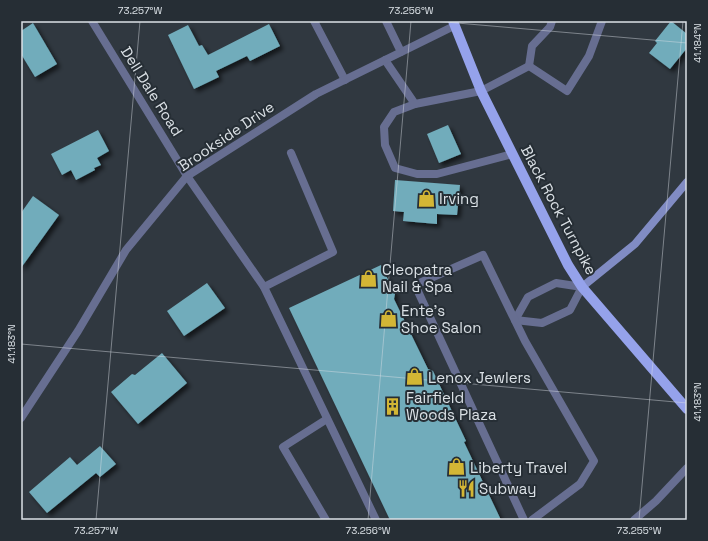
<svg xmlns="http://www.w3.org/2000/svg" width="708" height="541" font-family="'Space Grotesk',sans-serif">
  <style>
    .building { fill: #71acbb; filter: url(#shadow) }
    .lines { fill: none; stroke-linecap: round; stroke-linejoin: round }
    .service { stroke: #676e91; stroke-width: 8 }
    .minor { stroke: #676e91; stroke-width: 8 }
    .secondary { stroke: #818cc4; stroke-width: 8 }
    .primary { stroke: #95a2eb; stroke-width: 10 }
    .ticks { fill: none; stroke: #dbe1e6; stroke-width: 1; stroke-opacity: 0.45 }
    .labels { text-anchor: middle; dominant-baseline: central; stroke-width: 4; stroke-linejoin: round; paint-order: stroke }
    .street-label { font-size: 15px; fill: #dbe1e6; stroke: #262e35 }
    .poi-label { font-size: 15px; fill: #dbe1e6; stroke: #262e35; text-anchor: start }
    .neatline { fill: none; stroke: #dbe1e6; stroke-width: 1.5 }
    .ticks-label { font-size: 10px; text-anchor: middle; fill: #dbe1e6 }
  </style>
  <defs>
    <filter id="shadow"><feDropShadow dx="3.5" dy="3.5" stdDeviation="2" flood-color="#0009"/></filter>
  </defs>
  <rect width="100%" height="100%" fill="#303840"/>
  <g class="building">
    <path d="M 671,21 L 687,34 L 687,48 L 670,69 L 649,53 L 657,43 L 655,41 Z"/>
    <path d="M 33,23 L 57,64 L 35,77 L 21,54 L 21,31 Z"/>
    <path d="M 269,24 L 280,46 L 250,61 L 247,56 L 216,71 L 219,77 L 194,89 L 168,35 L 188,25 L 199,46 L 202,45 L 208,55 Z"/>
    <path d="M 448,125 L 461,154 L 439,163 L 427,134 Z"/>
    <path d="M 98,130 L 109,151 L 97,158 L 101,165 L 94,168 L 95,170 L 76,180 L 71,170 L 62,175 L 51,154 Z"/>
    <path d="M 395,180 L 460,185 L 457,215 L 437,214 L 437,224 L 403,221 L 404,212 L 393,211 Z"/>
    <path d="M 33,196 L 59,215 L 21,268 L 21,213 Z"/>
    <path d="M 381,265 L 395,294 L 394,299 L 428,369 L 433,371 L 466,441 L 464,442 L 501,520 L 390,520 L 289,308 Z"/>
    <path d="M 207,283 L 225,308 L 184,336 L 167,311 Z"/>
    <path d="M 162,353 L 187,383 L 138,424 L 111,392 L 132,374 L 135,375 Z"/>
    <path d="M 100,446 L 116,464 L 100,477 L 96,473 L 47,513 L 29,492 L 70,457 L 77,465 Z"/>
  </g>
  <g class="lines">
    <g class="service">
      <path d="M 314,21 L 345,80"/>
      <path d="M 386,21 L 401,52"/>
      <path d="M 385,60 L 415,104 L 481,91 L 529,66 L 567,91 L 589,56 L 602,21"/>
      <path d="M 529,66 L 532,46 L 550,27 L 552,21"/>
      <path d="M 415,104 L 394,112 L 384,127 L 385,145 L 395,168 L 417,174 L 437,174 L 512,154"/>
      <path d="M 187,176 L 264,287 L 376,520"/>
      <path d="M 556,283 L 582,287 L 570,310 L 542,323 L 515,320 L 528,297 Z"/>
      <path d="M 264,287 L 333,252 L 291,153"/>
      <path d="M 326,520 L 283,447 L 327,419"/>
      <path d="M 524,520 L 415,285 L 483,255 L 525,341 L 594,461 L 580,484 L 532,520"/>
      <path d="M 634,520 L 656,501 L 687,468"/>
    </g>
    <g class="minor">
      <path d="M 92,21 L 187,176"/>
      <path d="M 21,418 L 78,331 L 126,250 L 187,176 L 316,94 L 454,26"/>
    </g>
    <path class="secondary" d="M 582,287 L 635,244 L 687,182"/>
    <path class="primary" d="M 453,21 L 481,91 L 568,265 L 582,287 L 687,409"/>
  </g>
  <path class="ticks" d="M 434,21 L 687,43M 21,344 L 687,403M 96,520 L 140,21M 368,520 L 411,21M 639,520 L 683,21"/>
  <defs>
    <symbol id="shop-bare" viewBox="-9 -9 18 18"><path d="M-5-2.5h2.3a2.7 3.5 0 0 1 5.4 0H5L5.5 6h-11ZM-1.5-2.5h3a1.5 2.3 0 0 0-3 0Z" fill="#d3b635" stroke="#262e35" stroke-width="2.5" paint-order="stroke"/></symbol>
    <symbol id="building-bare" viewBox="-9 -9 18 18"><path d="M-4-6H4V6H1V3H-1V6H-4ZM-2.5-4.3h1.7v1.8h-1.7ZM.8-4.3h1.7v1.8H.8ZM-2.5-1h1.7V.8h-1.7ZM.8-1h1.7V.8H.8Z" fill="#d3b635" stroke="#262e35" stroke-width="2.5" paint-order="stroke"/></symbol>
    <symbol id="restaurant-bare" viewBox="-9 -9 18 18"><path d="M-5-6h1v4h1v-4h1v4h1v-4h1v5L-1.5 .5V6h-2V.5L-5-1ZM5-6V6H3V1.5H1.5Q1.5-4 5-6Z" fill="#d3b635" stroke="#262e35" stroke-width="2.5" paint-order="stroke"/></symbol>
  </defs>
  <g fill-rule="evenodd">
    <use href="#shop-bare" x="414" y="186" width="25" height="25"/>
    <use href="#shop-bare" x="356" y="266" width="25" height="25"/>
    <use href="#shop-bare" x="376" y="306" width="25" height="25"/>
    <use href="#shop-bare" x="402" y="364" width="25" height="25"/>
    <use href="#building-bare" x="380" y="394" width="25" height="25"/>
    <use href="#shop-bare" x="444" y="454" width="25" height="25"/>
    <use href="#restaurant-bare" x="454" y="476" width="25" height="25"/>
  </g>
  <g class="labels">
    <g class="street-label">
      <text transform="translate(152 91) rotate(58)">Dell Dale Road</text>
      <text transform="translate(226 136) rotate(-34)">Brookside Drive</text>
      <text transform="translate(559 210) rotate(62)">Black Rock Turnpike</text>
    </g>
    <g class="poi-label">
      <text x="439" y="198">Irving</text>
      <text x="382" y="269">Cleopatra<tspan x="382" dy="17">Nail &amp; Spa</tspan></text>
      <text x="401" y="310">Ente's<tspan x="401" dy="17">Shoe Salon</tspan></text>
      <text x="428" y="377">Lenox Jewlers</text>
      <text x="406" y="397">Fairfield<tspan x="406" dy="17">Woods Plaza</tspan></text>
      <text x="470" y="467">Liberty Travel</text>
      <text x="479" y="488">Subway</text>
    </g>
  </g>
  <rect width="708" height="541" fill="none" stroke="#262e35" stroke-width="44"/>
  <rect x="22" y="22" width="664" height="497" class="neatline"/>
  <g class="ticks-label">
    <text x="140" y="14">73.257°W</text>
    <text x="411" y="14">73.256°W</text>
    <text transform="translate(697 43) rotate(-90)" y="4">41.184°N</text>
    <text transform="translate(11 344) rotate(-90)" y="4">41.183°N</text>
    <text transform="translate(697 402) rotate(-90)" y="4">41.183°N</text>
    <text x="96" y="534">73.257°W</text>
    <text x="368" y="534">73.256°W</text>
    <text x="639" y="534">73.255°W</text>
  </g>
</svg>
